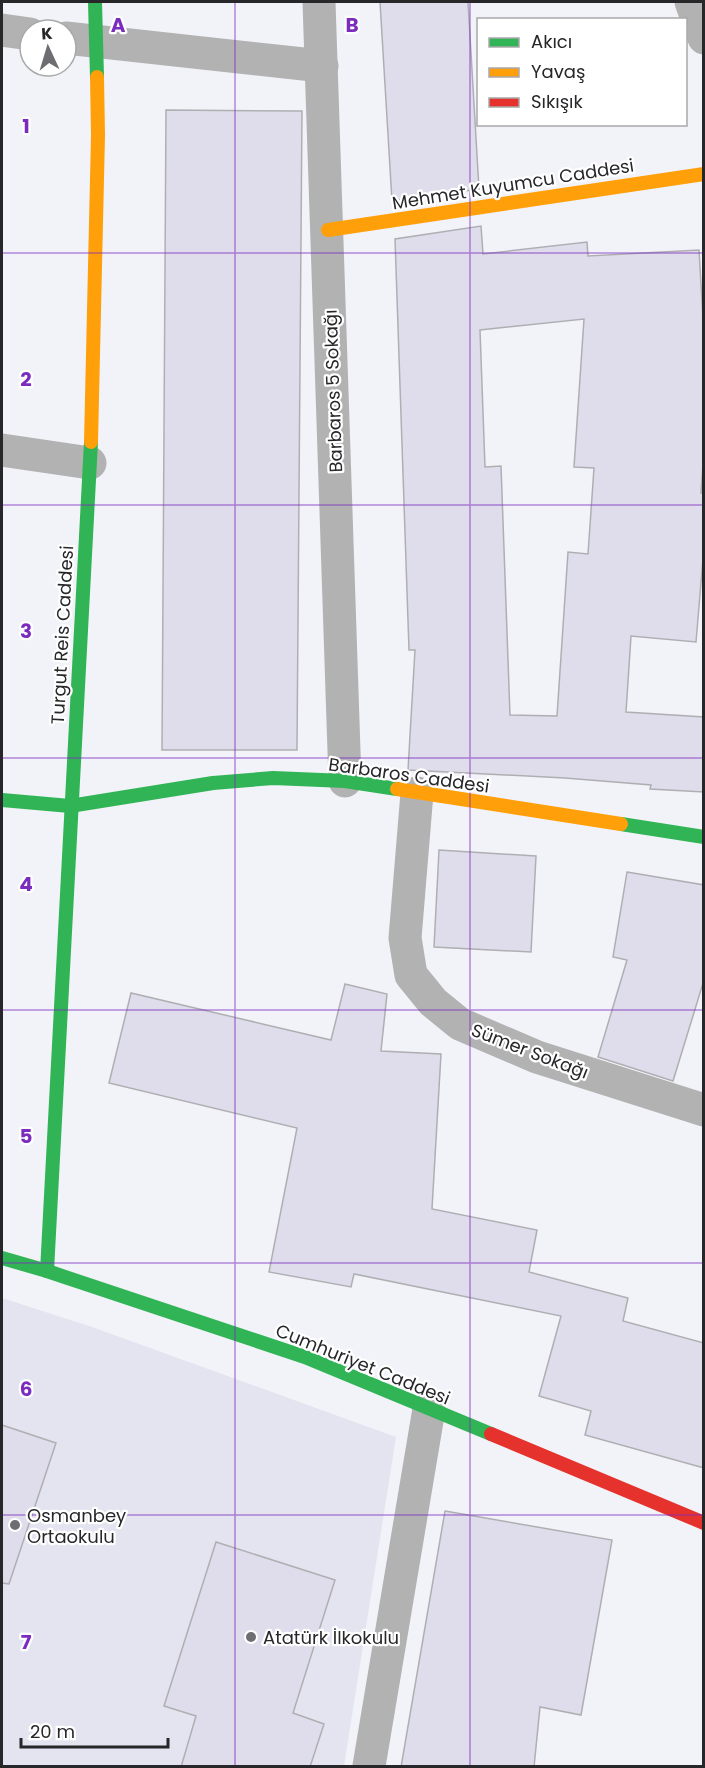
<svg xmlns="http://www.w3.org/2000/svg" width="705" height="1768" font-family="Poppins,sans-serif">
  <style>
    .built { fill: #e3e4ef }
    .building { fill: #dfdceb; stroke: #afafb3; stroke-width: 1.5; fill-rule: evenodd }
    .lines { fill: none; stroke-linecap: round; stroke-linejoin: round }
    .street { stroke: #b2b2b3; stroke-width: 33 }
    .fast { stroke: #30b455; stroke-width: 14 }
    .slow { stroke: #ff9f0a; stroke-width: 14 }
    .jam { stroke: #e5322d; stroke-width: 14 }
    .grid { fill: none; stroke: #7b2cbf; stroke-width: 1.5; stroke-opacity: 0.55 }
    .poi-dot { fill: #6e6e72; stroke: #fff; stroke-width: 2 }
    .labels { text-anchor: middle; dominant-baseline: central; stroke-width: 4.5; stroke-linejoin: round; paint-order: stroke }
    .street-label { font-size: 18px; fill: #27272a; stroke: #fff }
    .poi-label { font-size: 18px; fill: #27272a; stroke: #fff; text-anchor: start }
    .grid-label { font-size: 20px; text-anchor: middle; font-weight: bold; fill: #7b2cbf; stroke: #fff; stroke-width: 4.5; stroke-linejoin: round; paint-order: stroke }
  </style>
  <rect width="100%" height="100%" fill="#f2f3f8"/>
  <path class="built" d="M 2,1298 L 92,1327 L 396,1437 L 344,1766 L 2,1766 Z"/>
  <g class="building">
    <path d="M 380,2 L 468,2 L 479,189 L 392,201 Z"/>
    <path d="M 166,110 L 302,111 L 297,750 L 162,750 Z"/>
    <path d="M 481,226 L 483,254 L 587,242 L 588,256 L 699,250 L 704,335 L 704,450 L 701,493 L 704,493 L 704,547 L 696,642 L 631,636 L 626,712 L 704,717 L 704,792 L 650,789 L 651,785 L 565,778 L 408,770 L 415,650 L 409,650 L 395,239 ZM 584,319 L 574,467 L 594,468 L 588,554 L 568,552 L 557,716 L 510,715 L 501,466 L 485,467 L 480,330 Z"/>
    <path d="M 439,850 L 536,856 L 531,952 L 434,947 Z"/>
    <path d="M 627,872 L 704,885 L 704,980 L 673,1081 L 598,1057 L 627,960 L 613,957 Z"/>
    <path d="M 345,984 L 387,994 L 381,1051 L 441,1054 L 432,1209 L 537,1230 L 529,1272 L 628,1298 L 623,1321 L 704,1343 L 704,1468 L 585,1435 L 591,1411 L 539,1396 L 561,1316 L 354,1274 L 351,1287 L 269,1272 L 297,1128 L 109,1083 L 131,993 L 331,1040 Z"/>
    <path d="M 2,1425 L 56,1443 L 9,1584 L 2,1583 Z"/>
    <path d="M 445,1511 L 612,1540 L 581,1715 L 540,1707 L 534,1767 L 401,1767 Z"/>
    <path d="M 216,1542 L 335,1580 L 293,1713 L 324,1724 L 310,1767 L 181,1767 L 196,1716 L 164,1706 Z"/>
  </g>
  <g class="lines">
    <g class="street">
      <path d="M 319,2 L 345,781"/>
      <path d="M 691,2 L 704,38"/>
      <path d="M 2,30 L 30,34"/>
      <path d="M 66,38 L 322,66"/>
      <path d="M 2,450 L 90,463"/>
      <path d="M 417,793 L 405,938 L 411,975 L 433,1002 L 460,1024 L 537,1057 L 704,1110"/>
      <path d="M 369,1766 L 429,1409"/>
    </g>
    <g class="fast">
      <path d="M 95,2 L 97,77"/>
      <path d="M 2,800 L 70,806 L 213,783 L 273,778 L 345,781 L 397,789"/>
      <path d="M 621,824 L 704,837"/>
      <path d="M 2,1258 L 47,1271 L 305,1357 L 491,1434"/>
      <path d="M 47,1271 L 91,442"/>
    </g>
    <g class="slow">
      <path d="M 328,230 L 704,174"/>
      <path d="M 91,442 L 98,135 L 97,77"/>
      <path d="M 397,789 L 621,824"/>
    </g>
    <path class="jam" d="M 491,1434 L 704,1523"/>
  </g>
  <path class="grid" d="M 235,2 L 235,1766M 470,2 L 470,1766M 2,253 L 704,253M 2,505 L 704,505M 2,758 L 704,758M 2,1010 L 704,1010M 2,1263 L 704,1263M 2,1515 L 704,1515"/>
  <g class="poi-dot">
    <circle cx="15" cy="1525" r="6"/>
    <circle cx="251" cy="1637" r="6"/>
  </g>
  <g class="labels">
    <g class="street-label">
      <text transform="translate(513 184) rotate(-9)">Mehmet Kuyumcu Caddesi</text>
      <text transform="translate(333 391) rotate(-92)">Barbaros 5 Sokağı</text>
      <text transform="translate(62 635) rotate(-87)">Turgut Reis Caddesi</text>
      <text transform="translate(409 775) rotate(8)">Barbaros Caddesi</text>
      <text transform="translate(530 1051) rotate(21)">Sümer Sokağı</text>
      <text transform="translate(363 1364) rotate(22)">Cumhuriyet Caddesi</text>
    </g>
    <g class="poi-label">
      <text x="27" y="1515">Osmanbey<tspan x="27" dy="21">Ortaokulu</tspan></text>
      <text x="263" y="1637">Atatürk İlkokulu</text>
    </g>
  </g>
  <g class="grid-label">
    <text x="118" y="32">A</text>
    <text x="352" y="32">B</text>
    <text x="26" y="133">1</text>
    <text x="26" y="386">2</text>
    <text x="26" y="638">3</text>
    <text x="26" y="891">4</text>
    <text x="26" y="1143">5</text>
    <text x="26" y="1396">6</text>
    <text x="26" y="1649">7</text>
  </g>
  <rect width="705" height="1768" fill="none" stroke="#27272a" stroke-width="6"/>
  <rect x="477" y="18" width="210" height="108" fill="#ffffff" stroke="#a9a9aa" stroke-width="1.5"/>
  <rect x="489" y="38" width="30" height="9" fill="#30b455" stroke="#a9a9aa" stroke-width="1.5"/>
  <text x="531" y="48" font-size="18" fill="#27272a">Akıcı</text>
  <rect x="489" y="68" width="30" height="9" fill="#ff9f0a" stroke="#a9a9aa" stroke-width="1.5"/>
  <text x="531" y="78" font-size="18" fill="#27272a">Yavaş</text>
  <rect x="489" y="98" width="30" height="9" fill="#e5322d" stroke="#a9a9aa" stroke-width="1.5"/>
  <text x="531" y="108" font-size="18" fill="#27272a">Sıkışık</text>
  <g transform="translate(48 48) rotate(356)"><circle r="28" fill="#ffffff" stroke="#a9a9aa" stroke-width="1.5"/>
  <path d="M0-4.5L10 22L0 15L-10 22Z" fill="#6e6e72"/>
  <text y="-9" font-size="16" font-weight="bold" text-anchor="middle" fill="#27272a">K</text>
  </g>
  <path d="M21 1738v9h147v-9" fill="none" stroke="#27272a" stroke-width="3"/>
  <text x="30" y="1738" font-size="18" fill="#27272a" stroke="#ffffff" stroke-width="4.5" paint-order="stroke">20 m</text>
</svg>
